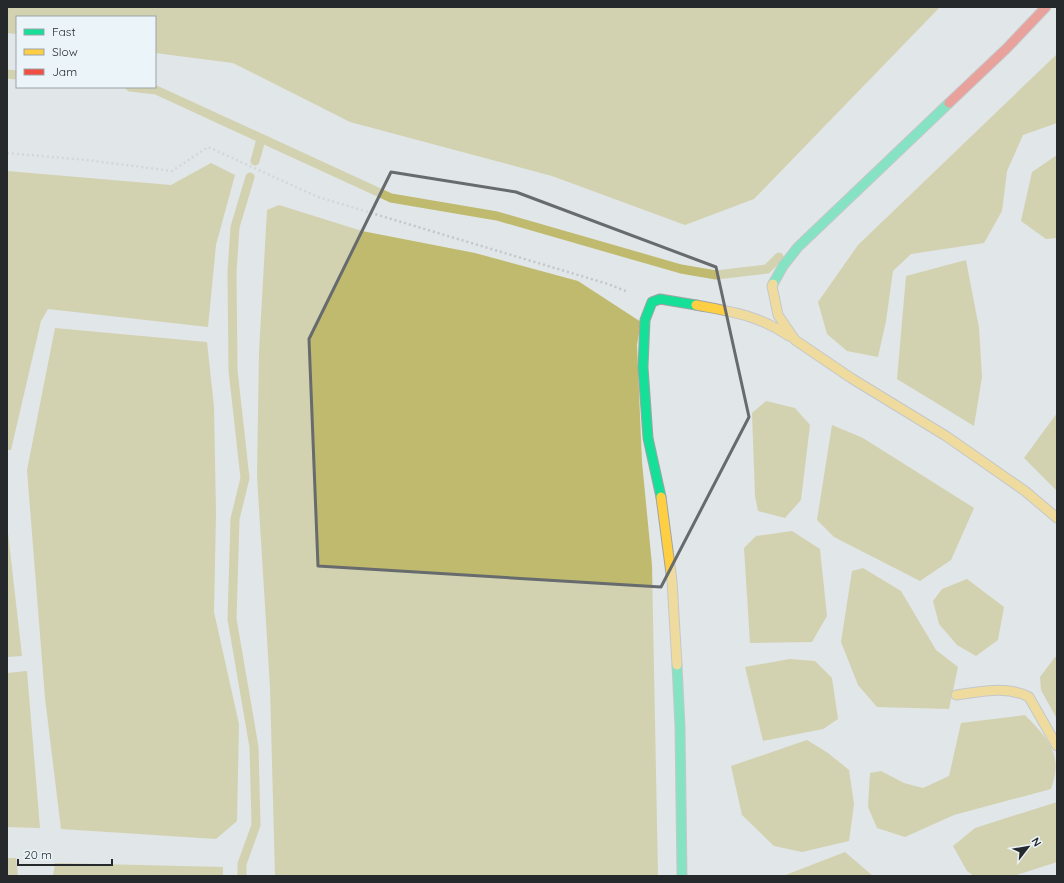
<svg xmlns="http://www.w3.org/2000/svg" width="1064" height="883" font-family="Quicksand,sans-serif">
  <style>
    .water { fill: #bfba6e }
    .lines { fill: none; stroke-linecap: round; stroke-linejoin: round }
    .stream { stroke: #bfba6e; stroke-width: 9 }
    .fast-casing { stroke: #a0a3a4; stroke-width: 11 }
    .slow-casing { stroke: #a0a3a4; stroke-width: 11 }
    .jam-casing { stroke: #a0a3a4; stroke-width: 11 }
    .path { stroke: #c4c6c8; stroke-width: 2.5; stroke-dasharray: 2 3; stroke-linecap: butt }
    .fast { stroke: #16e098; stroke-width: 9 }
    .slow { stroke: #ffcf43; stroke-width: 9 }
    .jam { stroke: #f24e42; stroke-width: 9 }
    .marked { fill: none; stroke: #676b6d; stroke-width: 3; stroke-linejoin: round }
  </style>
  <rect width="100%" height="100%" fill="#e1e6e8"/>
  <g class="water">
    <path d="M 7,7 L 940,7 L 754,199 L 685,225 L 552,176 L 350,122 L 233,63 L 155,53 L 155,17 L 17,17 L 17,34 L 7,33 Z"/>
    <path d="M 1057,54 L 1057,123 L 1023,135 L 1007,171 L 1002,211 L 984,243 L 911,254 L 893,271 L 886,321 L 878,357 L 847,351 L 827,334 L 818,302 L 858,245 Z"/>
    <path d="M 1057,155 L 1057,238 L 1046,239 L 1021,221 L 1032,172 Z"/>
    <path d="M 211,163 L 235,175 L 216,245 L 208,327 L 48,309 L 41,321 L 11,450 L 7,450 L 7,171 L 171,185 Z"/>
    <path d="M 279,205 L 362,231 L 475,253 L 578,281 L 641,322 L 637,345 L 642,462 L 652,565 L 658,876 L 275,876 L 270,687 L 257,476 L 259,352 L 267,210 Z"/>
    <path d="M 966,260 L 979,328 L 982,377 L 974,426 L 897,379 L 906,276 Z"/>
    <path d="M 55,328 L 207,342 L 214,407 L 216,513 L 214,612 L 239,724 L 237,821 L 216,839 L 61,829 L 45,698 L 27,470 Z"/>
    <path d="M 766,401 L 795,408 L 810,425 L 801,500 L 785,518 L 758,511 L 755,496 L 752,413 Z"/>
    <path d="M 1057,413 L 1057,491 L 1024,458 Z"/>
    <path d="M 832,425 L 863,438 L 974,508 L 951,560 L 920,581 L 834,537 L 817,520 Z"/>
    <path d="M 7,524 L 22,656 L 7,657 Z"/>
    <path d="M 792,531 L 820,549 L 827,616 L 812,642 L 750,643 L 744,548 L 756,536 Z"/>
    <path d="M 863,568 L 901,591 L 936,650 L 958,667 L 949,709 L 877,707 L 858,685 L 841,642 L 852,571 Z"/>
    <path d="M 967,579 L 1004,607 L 998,640 L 976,656 L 957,645 L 939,624 L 933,601 L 942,589 Z"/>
    <path d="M 1055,657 L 1057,657 L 1057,719 L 1041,690 L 1040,677 Z"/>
    <path d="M 790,659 L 815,661 L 832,678 L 838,719 L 823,729 L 763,741 L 745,667 Z"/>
    <path d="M 27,671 L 40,828 L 7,827 L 7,673 Z"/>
    <path d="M 1025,715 C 1048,739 1064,754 1051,789 L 954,815 L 905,837 L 877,828 L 868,807 L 870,773 L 881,771 L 904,783 L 923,788 L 949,776 L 961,723 Z"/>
    <path d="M 807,740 L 828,753 L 849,770 L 854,804 L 849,841 L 802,852 L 774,846 L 742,815 L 731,766 Z"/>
    <path d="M 1057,802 L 1057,862 L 1014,876 L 974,876 L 967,871 L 953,846 L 975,828 Z"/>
    <path d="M 845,852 L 873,876 L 783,876 Z"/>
    <path d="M 7,858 L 16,858 L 18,876 L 7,876 Z"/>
    <path d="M 55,863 L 223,867 L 223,876 L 53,876 Z"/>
  </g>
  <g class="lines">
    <g class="stream">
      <path d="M 7,74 L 17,75"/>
      <path d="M 130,87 L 156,90 L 391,198 L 497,216 L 681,269 L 716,275 L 767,269 L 779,257"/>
      <path d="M 255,161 L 261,139"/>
      <path d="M 242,876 L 242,864 L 256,825 L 254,747 L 232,619 L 235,519 L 245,478 L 233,370 L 232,272 L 235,227 L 250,177"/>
    </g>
    <defs>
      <g id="fast">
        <path d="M 773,284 L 783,266 L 798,247 L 949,103"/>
        <path d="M 661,497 L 648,438 L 643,367 L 645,320 L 652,302 L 660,299 L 696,305"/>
        <path d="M 677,665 L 680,727 L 682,876"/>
      </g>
      <g id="slow">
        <path d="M 773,284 L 772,286 L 778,315 L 795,340 L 851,378 L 946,436 L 1025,491 L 1057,518"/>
        <path d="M 696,305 C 732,312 758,315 789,336"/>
        <path d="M 661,497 L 672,581 L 677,665"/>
        <path d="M 956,695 C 980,692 1006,685 1029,697 L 1057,746"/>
      </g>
      <path id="jam" d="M 949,103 L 1006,49 L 1046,7"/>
    </defs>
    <use href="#fast" class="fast-casing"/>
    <use href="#slow" class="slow-casing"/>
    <use href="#jam" class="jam-casing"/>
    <path class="path" d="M 7,153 L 87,160 L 172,171 L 208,147 L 318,197 L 608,284 L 628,292"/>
    <use href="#fast" class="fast"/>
    <use href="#slow" class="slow"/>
    <use href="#jam" class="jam"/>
  </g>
  <path d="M0 0H1064V883H0ZM 391,172 L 516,192 L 716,267 L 749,417 L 661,587 L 318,566 L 309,339 Z" fill="#e1e6e8" fill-opacity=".55" fill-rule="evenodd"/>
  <path class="marked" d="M 391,172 L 516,192 L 716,267 L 749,417 L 661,587 L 318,566 L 309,339 Z"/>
  <rect width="1064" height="883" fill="none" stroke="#26292b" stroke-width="16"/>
  <rect x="16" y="16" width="140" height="72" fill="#ebf4f9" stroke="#9ca3a7"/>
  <rect x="24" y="29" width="20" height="6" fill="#16e098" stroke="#9ca3a7"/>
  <text x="52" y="36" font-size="12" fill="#26292b">Fast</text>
  <rect x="24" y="49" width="20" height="6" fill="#ffcf43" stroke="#9ca3a7"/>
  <text x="52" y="56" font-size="12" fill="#26292b">Slow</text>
  <rect x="24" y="69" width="20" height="6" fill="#f24e42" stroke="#9ca3a7"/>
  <text x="52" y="76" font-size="12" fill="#26292b">Jam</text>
  <g transform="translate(1028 847) rotate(59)" stroke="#ebf4f9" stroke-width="3" paint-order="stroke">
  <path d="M0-3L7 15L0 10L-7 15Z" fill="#26292b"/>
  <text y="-6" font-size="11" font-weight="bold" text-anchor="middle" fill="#26292b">N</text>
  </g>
  <path d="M18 859v6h94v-6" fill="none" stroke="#26292b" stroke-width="2"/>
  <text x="24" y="859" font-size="12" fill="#26292b" stroke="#ebf4f9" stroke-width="3" paint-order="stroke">20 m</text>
</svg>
